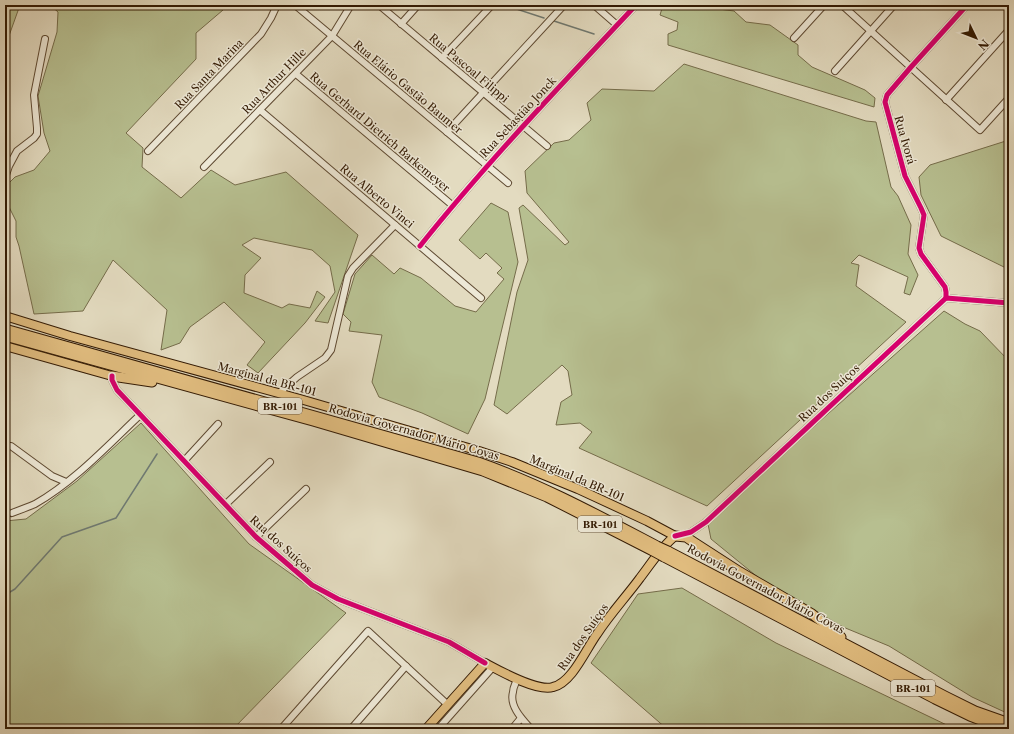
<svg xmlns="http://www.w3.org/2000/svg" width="1014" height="734" font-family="'Libre Caslon Text',serif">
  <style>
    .green { fill: #b7bf90; stroke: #756c4a }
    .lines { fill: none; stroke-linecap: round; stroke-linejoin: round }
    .stream { stroke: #6f7971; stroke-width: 1.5 }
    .minor-casing { stroke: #5f4a32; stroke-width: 8 }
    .major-casing { stroke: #331a03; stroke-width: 10 }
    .highway-casing { stroke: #331a03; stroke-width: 11 }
    .minor { stroke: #ede8d6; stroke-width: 6 }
    .major { stroke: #e2be80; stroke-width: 8 }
    .highway { stroke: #e2be80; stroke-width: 9 }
    .highway-bridge-casing { stroke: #331a03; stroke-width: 11; stroke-linecap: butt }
    .highway-bridge { stroke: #e2be80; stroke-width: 9 }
    .cycleway-casing { stroke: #ede8d6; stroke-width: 8 }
    .cycleway { stroke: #d6006c; stroke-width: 5 }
    .labels { text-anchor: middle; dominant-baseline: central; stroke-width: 3; stroke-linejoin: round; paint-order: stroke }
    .shield { fill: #ede8d6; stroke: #6b5842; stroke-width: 1 }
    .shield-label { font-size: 10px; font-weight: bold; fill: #331a03 }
    .street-label { font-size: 11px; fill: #331a03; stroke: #ede8d6 }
  </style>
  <rect width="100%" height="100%" fill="#e3dbc0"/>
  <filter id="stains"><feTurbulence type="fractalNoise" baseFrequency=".005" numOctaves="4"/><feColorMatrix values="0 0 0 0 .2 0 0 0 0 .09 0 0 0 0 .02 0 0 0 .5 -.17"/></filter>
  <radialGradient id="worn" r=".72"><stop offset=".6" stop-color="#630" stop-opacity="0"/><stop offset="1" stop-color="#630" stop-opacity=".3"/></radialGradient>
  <g class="green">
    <path d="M 5,5 L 20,5 L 5,47 Z"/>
    <path d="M 50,5 L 224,5 L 223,10 L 196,33 L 196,59 L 126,133 L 143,148 L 142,167 L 181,198 L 211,170 L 235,185 L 286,172 L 358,235 L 328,323 L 315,321 L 335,292 L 330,266 L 312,250 L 254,238 L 242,245 L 261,258 L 245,275 L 244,293 L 282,308 L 289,304 L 310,308 L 317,291 L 325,297 L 305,323 L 258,373 L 247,365 L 265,342 L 224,302 L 190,327 L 180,343 L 161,350 L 167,310 L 113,260 L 83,311 L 34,314 L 19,246 L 16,237 L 16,221 L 7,203 L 5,194 L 9,183 L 15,177 L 34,170 L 50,151 L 44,133 L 38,96 L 57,32 L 58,12 Z"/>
    <path d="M 663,5 L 688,5 L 734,11 L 746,22 L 770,25 L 798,45 L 798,55 L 812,67 L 865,90 L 875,98 L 874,107 L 668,45 L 668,34 L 677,30 L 678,22 L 660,15 Z"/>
    <path d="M 684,64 L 866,121 L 876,122 L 891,187 L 898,196 L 911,225 L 908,254 L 918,275 L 910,295 L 904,293 L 908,277 L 859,255 L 851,263 L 859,265 L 856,286 L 906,322 L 707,506 L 579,448 L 592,432 L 580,423 L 556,425 L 561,402 L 572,395 L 568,371 L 562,365 L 507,414 L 494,405 L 517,292 L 528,260 L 519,208 L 523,205 L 565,245 L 569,242 L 527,193 L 525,171 L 554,143 L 569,140 L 591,120 L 587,103 L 602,89 L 654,91 Z"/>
    <path d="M 1009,140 L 1009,269 L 1008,269 L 941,236 L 921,195 L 919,177 L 930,165 Z"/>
    <path d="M 491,203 L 508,212 L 518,262 L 485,399 L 468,434 L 422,413 L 379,397 L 372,382 L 382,335 L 349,331 L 351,322 L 343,314 L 355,274 L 372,255 L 394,274 L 400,268 L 421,278 L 455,306 L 476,312 L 504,279 L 497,273 L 502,268 L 486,253 L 480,259 L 459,240 Z"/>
    <path d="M 944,311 L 965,324 L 980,331 L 1009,361 L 1009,714 L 972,697 L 889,646 L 843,627 L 760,579 L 711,539 L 708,524 L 812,428 Z"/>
    <path d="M 141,423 L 249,544 L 346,613 L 233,729 L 5,729 L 5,521 L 26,519 L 77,481 Z"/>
    <path d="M 682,588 L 776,643 L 955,729 L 667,729 L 591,663 L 638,594 Z"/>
  </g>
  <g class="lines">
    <g class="stream">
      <path d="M 504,5 L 544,18"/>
      <path d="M 554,21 L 594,34"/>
      <path d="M 5,595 L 15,589 L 62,537 L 116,518 L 157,454"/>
    </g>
    <defs>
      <g id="minor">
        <path d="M 295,5 L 508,183"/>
        <path d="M 379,5 L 547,146"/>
        <path d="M 594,5 L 617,25"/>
        <path d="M 842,5 L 980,130 L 1009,98"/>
        <path d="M 401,24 L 418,5"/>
        <path d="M 794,38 L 824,5"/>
        <path d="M 442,58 L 492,5"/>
        <path d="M 835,71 L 894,5"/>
        <path d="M 296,74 L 452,205"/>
        <path d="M 946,100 L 1009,30"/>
        <path d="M 260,110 L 481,298"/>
        <path d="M 447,132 L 564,5"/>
        <path d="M 148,151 L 261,34 L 271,18 L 277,5"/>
        <path d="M 204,167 L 332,36 L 351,5"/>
        <path d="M 5,178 L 9,166 L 17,151 L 34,138 L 37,134 L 37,128 L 34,95 L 45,39"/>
        <path d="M 420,246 C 487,162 562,84 636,5"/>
        <path d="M 946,298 L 946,292 L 945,287 L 921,254 L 919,248 L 924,215 L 921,208 L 905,176 L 885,102 L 887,95 L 911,67 L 967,5"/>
        <path d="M 112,376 L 112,380 L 117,390 L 256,537 L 312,585 L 338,599 L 449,642 L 485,663"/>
        <path d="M 279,393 L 297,377 L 325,358 L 331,350 L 348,276 L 353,268 L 395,225"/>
        <path d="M 5,446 L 11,446 L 52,476 L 66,482"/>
        <path d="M 185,460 L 218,424"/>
        <path d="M 226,504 L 270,462"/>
        <path d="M 12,513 C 20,510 28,507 35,504 C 75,481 107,446 140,415"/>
        <path d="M 681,535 L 691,532 L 706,522 L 946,298 L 1009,303"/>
        <path d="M 256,537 L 306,489"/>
        <path d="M 517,679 C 516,683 513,687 513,692 C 509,706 522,719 531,729"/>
        <path d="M 281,729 L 368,631 L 448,705"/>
        <path d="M 351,729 L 406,666"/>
        <path d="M 438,729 L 493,667"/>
        <path d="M 512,729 L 521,718"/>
      </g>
      <g id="major">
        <path d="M 5,316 L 70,336 L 300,399 L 479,451 L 512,462 L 578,489 L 647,521 L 675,536 C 661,547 651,564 640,578 C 626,597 610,614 597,634 C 586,649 572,683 553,687 C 537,692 500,671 485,663 L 426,729"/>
        <path d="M 5,346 L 112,376"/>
      </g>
      <g id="highway">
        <path d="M 5,329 L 478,462 C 541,484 598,515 657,546"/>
        <path d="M 5,336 L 313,421 L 483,471 L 547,497 L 653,551"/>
        <path d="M 112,376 L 152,382"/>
        <path d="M 675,536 L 686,537 L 695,543 L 740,572 L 812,614 L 841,637"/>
        <path d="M 668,551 L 945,696 L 975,711 L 1009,723"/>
        <path d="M 664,557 L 935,699 L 970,716 L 1004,729"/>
      </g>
    </defs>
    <use href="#minor" class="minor-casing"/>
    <use href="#major" class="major-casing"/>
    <use href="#highway" class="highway-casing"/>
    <use href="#minor" class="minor"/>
    <use href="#major" class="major"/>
    <use href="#highway" class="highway"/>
    <defs>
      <g id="highway-bridge">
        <path d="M 657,546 L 668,551"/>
        <path d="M 653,551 L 664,557"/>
      </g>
    </defs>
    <use href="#highway-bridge" class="highway-bridge-casing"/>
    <use href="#highway-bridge" class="highway-bridge"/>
    <defs>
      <g id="cycleway">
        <path d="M 420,246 C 487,162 562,84 636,5"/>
        <path d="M 946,298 L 946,292 L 945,287 L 921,254 L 919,248 L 924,215 L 921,208 L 905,176 L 885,102 L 887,95 L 911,67 L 967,5"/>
        <path d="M 112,376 L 112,380 L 117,390 L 256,537 L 312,585 L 338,599 L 449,642 L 485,663"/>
        <path d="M 675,536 L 691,532 L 706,522 L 946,298 L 1009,303"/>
      </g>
    </defs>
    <use href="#cycleway" class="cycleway-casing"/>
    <use href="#cycleway" class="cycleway"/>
  </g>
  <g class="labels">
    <g class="shield">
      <rect x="258" y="398" width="44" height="16" rx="3"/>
      <rect x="578" y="516" width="44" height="16" rx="3"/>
      <rect x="891" y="680" width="44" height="16" rx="3"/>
    </g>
    <g class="shield-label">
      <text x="280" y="406">BR-101</text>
      <text x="600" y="524">BR-101</text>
      <text x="913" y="688">BR-101</text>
    </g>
    <g class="street-label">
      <text transform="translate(469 68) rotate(40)">Rua Pascoal Filippi</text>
      <text transform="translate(209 74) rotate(-46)">Rua Santa Marina</text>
      <text transform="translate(274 81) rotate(-46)">Rua Arthur Hille</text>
      <text transform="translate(408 87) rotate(40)">Rua Elário Gastão Baumer</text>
      <text transform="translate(518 117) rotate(-47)">Rua Sebastião Jonck</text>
      <text transform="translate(380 132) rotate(40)">Rua Gerhard Dietrich Barkemeyer</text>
      <text transform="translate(905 140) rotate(74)">Rua Ivorá</text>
      <text transform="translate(377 196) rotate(40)">Rua Alberto Vinci</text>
      <text transform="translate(267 379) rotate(15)">Marginal da BR-101</text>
      <text transform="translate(829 393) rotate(-43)">Rua dos Suíços</text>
      <text transform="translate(414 432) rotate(16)">Rodovia Governador Mário Covas</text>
      <text transform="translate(577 478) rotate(23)">Marginal da BR-101</text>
      <text transform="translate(281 544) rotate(42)">Rua dos Suíços</text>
      <text transform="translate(766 589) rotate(28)">Rodovia Governador Mário Covas</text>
      <text transform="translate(583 637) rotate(-55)">Rua dos Suíços</text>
    </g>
  </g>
  <rect width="1014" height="734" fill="none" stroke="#e3dbc0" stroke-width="20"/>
  <rect x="6" y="6" width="1002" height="722" fill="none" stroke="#331a03" stroke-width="2"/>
  <rect x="10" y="10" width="994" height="714" fill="none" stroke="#331a03"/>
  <g transform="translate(976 38) rotate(133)" stroke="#ede8d6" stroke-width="3" paint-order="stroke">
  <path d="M0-3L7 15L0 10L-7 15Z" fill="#331a03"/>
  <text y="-6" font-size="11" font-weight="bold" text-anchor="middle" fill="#331a03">N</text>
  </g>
  <rect width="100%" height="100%" filter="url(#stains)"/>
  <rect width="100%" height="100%" fill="url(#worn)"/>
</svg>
